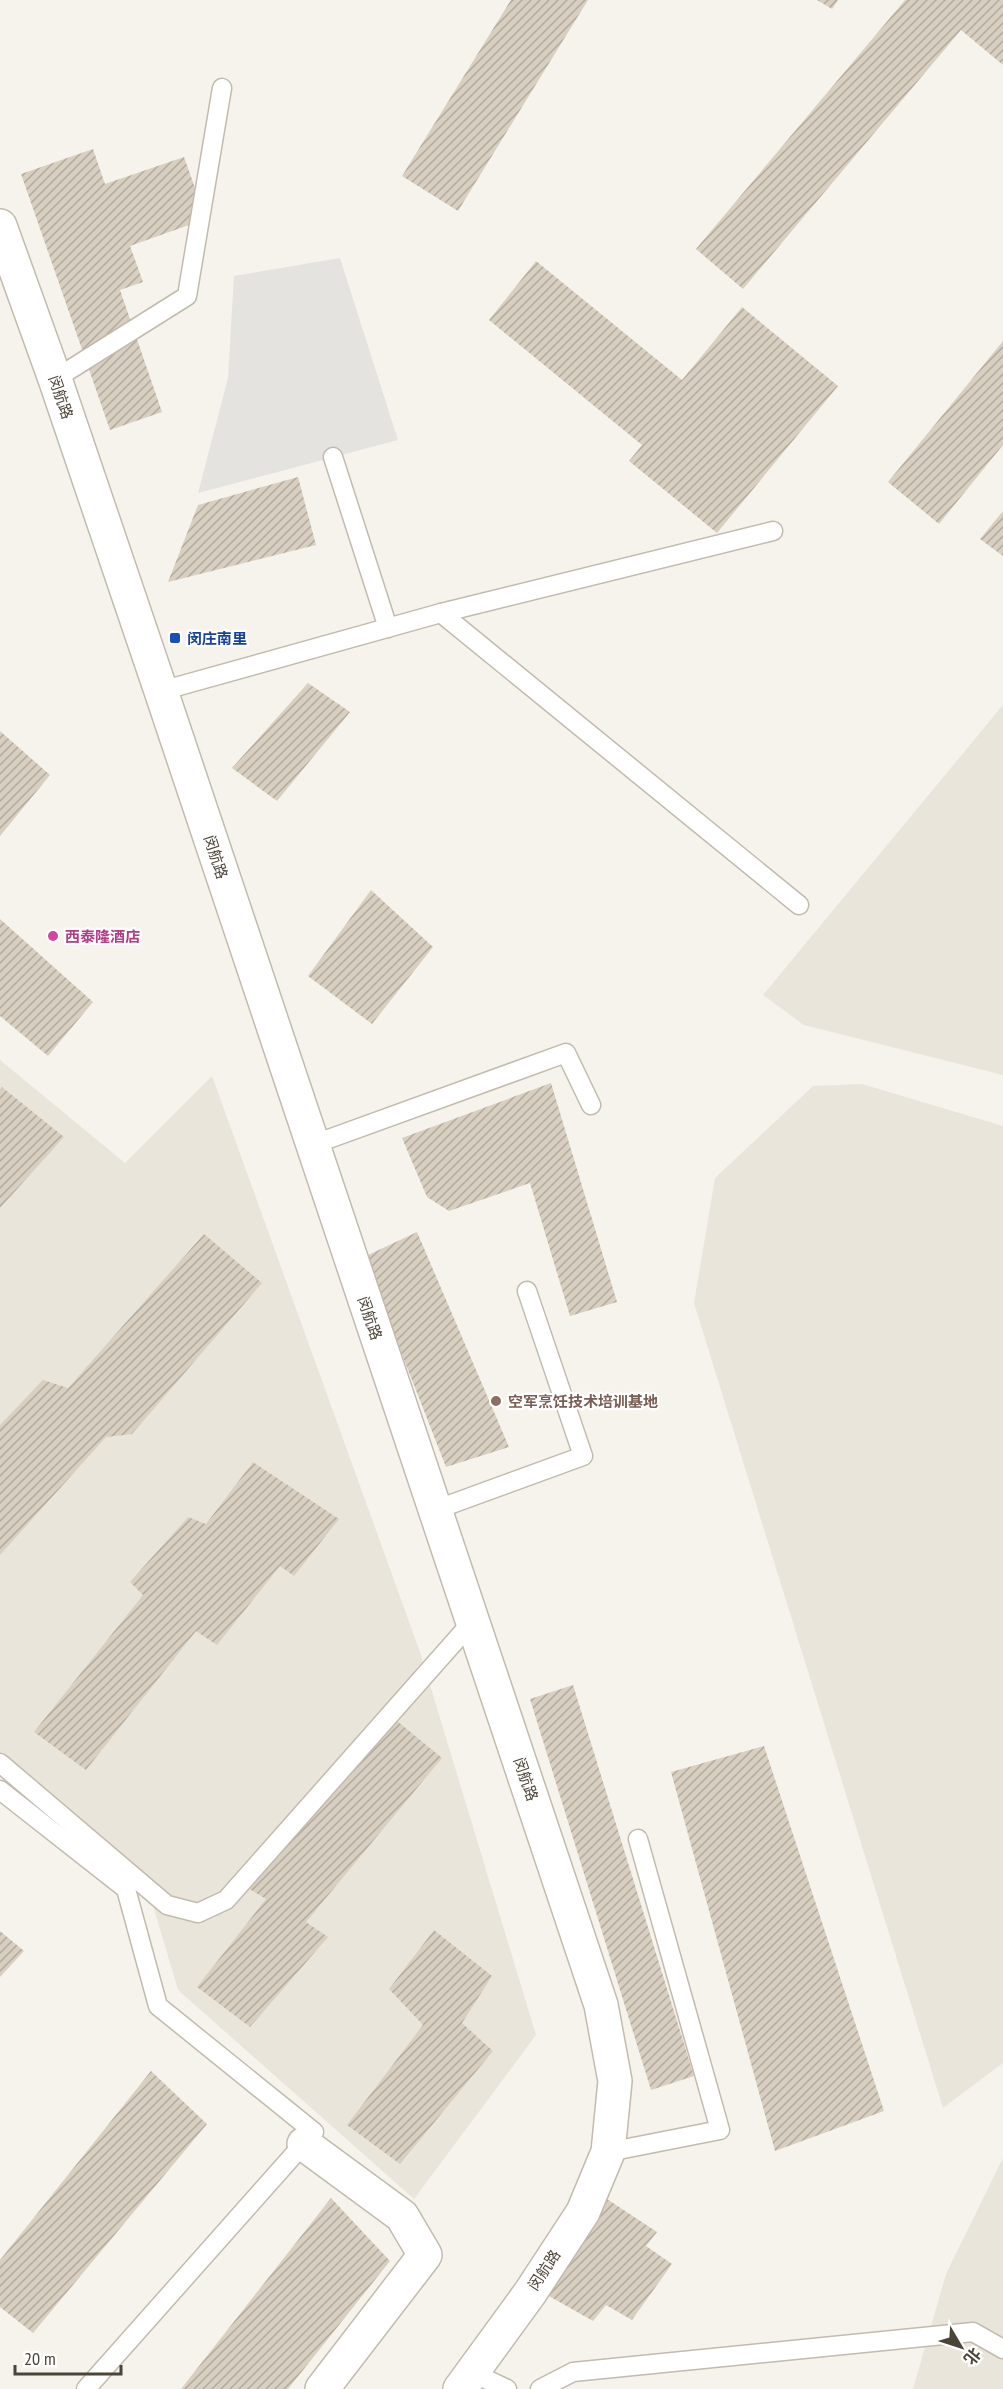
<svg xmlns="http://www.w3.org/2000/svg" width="1003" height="2389" font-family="'PT Sans Narrow','Noto Sans SC',sans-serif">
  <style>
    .residential { fill: #eae5da }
    .parking { fill: #e5e3e0 }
    .building { fill: url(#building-hatch) }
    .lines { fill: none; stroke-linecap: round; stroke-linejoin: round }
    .service-casing { stroke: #c2bbae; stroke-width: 21 }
    .minor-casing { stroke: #c2bbae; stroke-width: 36 }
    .service { stroke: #fff; stroke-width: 18 }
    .minor { stroke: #fff; stroke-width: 33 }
    .transit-dot { fill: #1a4fb4; stroke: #fff; stroke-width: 2 }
    .hotel-dot { fill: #d1479c; stroke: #fff; stroke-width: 2 }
    .education-dot { fill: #8d6e63; stroke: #fff; stroke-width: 2 }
    .labels { text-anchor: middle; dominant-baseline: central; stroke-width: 4.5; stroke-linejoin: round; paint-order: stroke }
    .street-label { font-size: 15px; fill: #4b4439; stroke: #fff }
    .transit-label { font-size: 15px; font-weight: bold; fill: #164399; stroke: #fff; text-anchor: start }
    .hotel-label { font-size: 15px; font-weight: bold; fill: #b23c85; stroke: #fff; text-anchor: start }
    .education-label { font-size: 15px; font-weight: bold; fill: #785e54; stroke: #fff; text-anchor: start }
  </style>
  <defs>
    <pattern id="building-hatch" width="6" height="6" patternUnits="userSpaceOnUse" patternTransform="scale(1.5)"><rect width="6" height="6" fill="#d8cfc1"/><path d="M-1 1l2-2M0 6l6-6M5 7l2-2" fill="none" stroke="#b1aa9e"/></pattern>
  </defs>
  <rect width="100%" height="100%" fill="#f6f3ec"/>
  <g class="residential">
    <path d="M 1003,705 L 1003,1075 L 804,1025 L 763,995 Z"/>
    <path d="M 0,1060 L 125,1163 L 212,1076 L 420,1652 L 536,2035 L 414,2199 L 178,1990 L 150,1895 L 0,1770 Z"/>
    <path d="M 862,1084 L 1003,1126 L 1003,2063 L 943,2108 L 694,1303 L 715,1178 L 813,1086 Z"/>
    <path d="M 1003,2158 L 1003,2389 L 913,2389 L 946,2274 Z"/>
  </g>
  <path class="parking" d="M 340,258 L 398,440 L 198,493 L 228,378 L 234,276 Z"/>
  <g class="building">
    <path d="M 511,0 L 588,0 L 458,211 L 402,176 Z"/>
    <path d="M 817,0 L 838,0 L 832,9 Z"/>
    <path d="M 905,0 L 1003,0 L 1003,65 L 961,30 L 743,289 L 696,249 Z"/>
    <path d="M 93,149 L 105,184 L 184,157 L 206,219 L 130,246 L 143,282 L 120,290 L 162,412 L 110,430 L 21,174 Z"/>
    <path d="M 536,261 L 682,380 L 742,307 L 838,386 L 717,533 L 629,461 L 642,445 L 489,320 Z"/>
    <path d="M 1003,341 L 1003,445 L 939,524 L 888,482 Z"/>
    <path d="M 298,477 L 316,545 L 168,582 L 198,505 Z"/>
    <path d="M 1003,511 L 1003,556 L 980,539 Z"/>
    <path d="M 308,683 L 350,712 L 277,801 L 232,768 Z"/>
    <path d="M 0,731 L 50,775 L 0,836 Z"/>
    <path d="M 371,890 L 433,947 L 372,1024 L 308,976 Z"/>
    <path d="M 0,919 L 93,1002 L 48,1056 L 0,1016 Z"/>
    <path d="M 551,1083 L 617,1302 L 570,1316 L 530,1183 L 449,1211 L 427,1197 L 402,1138 Z"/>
    <path d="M 2,1087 L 64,1137 L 0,1208 L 0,1090 Z"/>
    <path d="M 417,1232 L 509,1447 L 446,1467 L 364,1257 Z"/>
    <path d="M 204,1234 L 262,1283 L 132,1434 L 106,1437 L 0,1555 L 0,1425 L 43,1380 L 68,1388 Z"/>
    <path d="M 253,1462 L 339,1519 L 294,1576 L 280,1566 L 217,1645 L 196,1631 L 86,1770 L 34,1732 L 143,1595 L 130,1582 L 188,1517 L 206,1524 Z"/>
    <path d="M 573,1685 L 694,2076 L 651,2090 L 530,1699 Z"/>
    <path d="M 391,1716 L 442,1758 L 306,1922 L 328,1937 L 250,2027 L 197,1987 L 266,1899 L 248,1888 Z"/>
    <path d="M 764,1746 L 884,2111 L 775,2151 L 671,1772 Z"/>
    <path d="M 434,1930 L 492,1976 L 462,2023 L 493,2051 L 400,2164 L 347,2125 L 423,2025 L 389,1989 Z"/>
    <path d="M 0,1931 L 24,1951 L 0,1977 Z"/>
    <path d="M 151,2071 L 207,2124 L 33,2333 L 0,2307 L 0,2260 Z"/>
    <path d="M 331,2198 L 390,2261 L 288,2389 L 181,2389 Z"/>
    <path d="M 607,2199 L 657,2232 L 646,2246 L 672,2264 L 632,2320 L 606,2305 L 593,2321 L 540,2291 Z"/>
  </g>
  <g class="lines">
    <defs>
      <g id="service">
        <path d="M 55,379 L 187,296 L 222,88"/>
        <path d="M 333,457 L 388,628"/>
        <path d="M 441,613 L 799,905"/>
        <path d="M 161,691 L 441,613 L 773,531"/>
        <path d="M 312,1145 L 566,1053 L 591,1105"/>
        <path d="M 435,1510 L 583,1456 L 527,1291"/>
        <path d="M 0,1763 L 167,1905 L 198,1913 L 226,1900 L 472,1622"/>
        <path d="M 0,1790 L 126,1889 L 158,2006 L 314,2132 L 86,2389"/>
        <path d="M 608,2152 L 720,2130 L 638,1839"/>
        <path d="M 473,2373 L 507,2389"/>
        <path d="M 540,2389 L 573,2372 L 973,2332 L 1003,2349"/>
      </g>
      <g id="minor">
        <path d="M 0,226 L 55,379 L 161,691 L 601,2005 L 615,2081 L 608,2152 L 583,2212 L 530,2293 L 460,2389"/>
        <path d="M 304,2144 L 402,2216 L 425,2255 L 322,2389"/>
      </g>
    </defs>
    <use href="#service" class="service-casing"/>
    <use href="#minor" class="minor-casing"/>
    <use href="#service" class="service"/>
    <use href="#minor" class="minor"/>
  </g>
  <rect class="transit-dot" x="169" y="632" width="12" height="12" rx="3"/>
  <circle class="hotel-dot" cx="53" cy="936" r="6"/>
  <circle class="education-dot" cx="496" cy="1401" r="6"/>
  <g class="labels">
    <g class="street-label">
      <text transform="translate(61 397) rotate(71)">闵航路</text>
      <text transform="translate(216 857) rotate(72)">闵航路</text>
      <text transform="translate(370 1318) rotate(71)">闵航路</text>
      <text transform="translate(526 1779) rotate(71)">闵航路</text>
      <text transform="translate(544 2270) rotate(-57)">闵航路</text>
    </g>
    <g class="transit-label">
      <text x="187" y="638">闵庄南里</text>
    </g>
    <g class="hotel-label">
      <text x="65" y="936">西泰隆酒店</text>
    </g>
    <g class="education-label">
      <text x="508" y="1401">空军烹饪技术培训基地</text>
    </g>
  </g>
  <g transform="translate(961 2347) rotate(129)" stroke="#ffffff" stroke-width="4.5" paint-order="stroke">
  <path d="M0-4.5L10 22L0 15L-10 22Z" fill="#4b4439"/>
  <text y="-9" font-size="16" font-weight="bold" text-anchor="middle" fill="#4b4439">北</text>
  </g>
  <path d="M15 2365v9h106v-9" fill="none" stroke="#4b4439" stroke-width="3"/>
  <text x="24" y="2365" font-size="18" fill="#4b4439" stroke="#ffffff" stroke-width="4.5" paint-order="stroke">20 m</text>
</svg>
